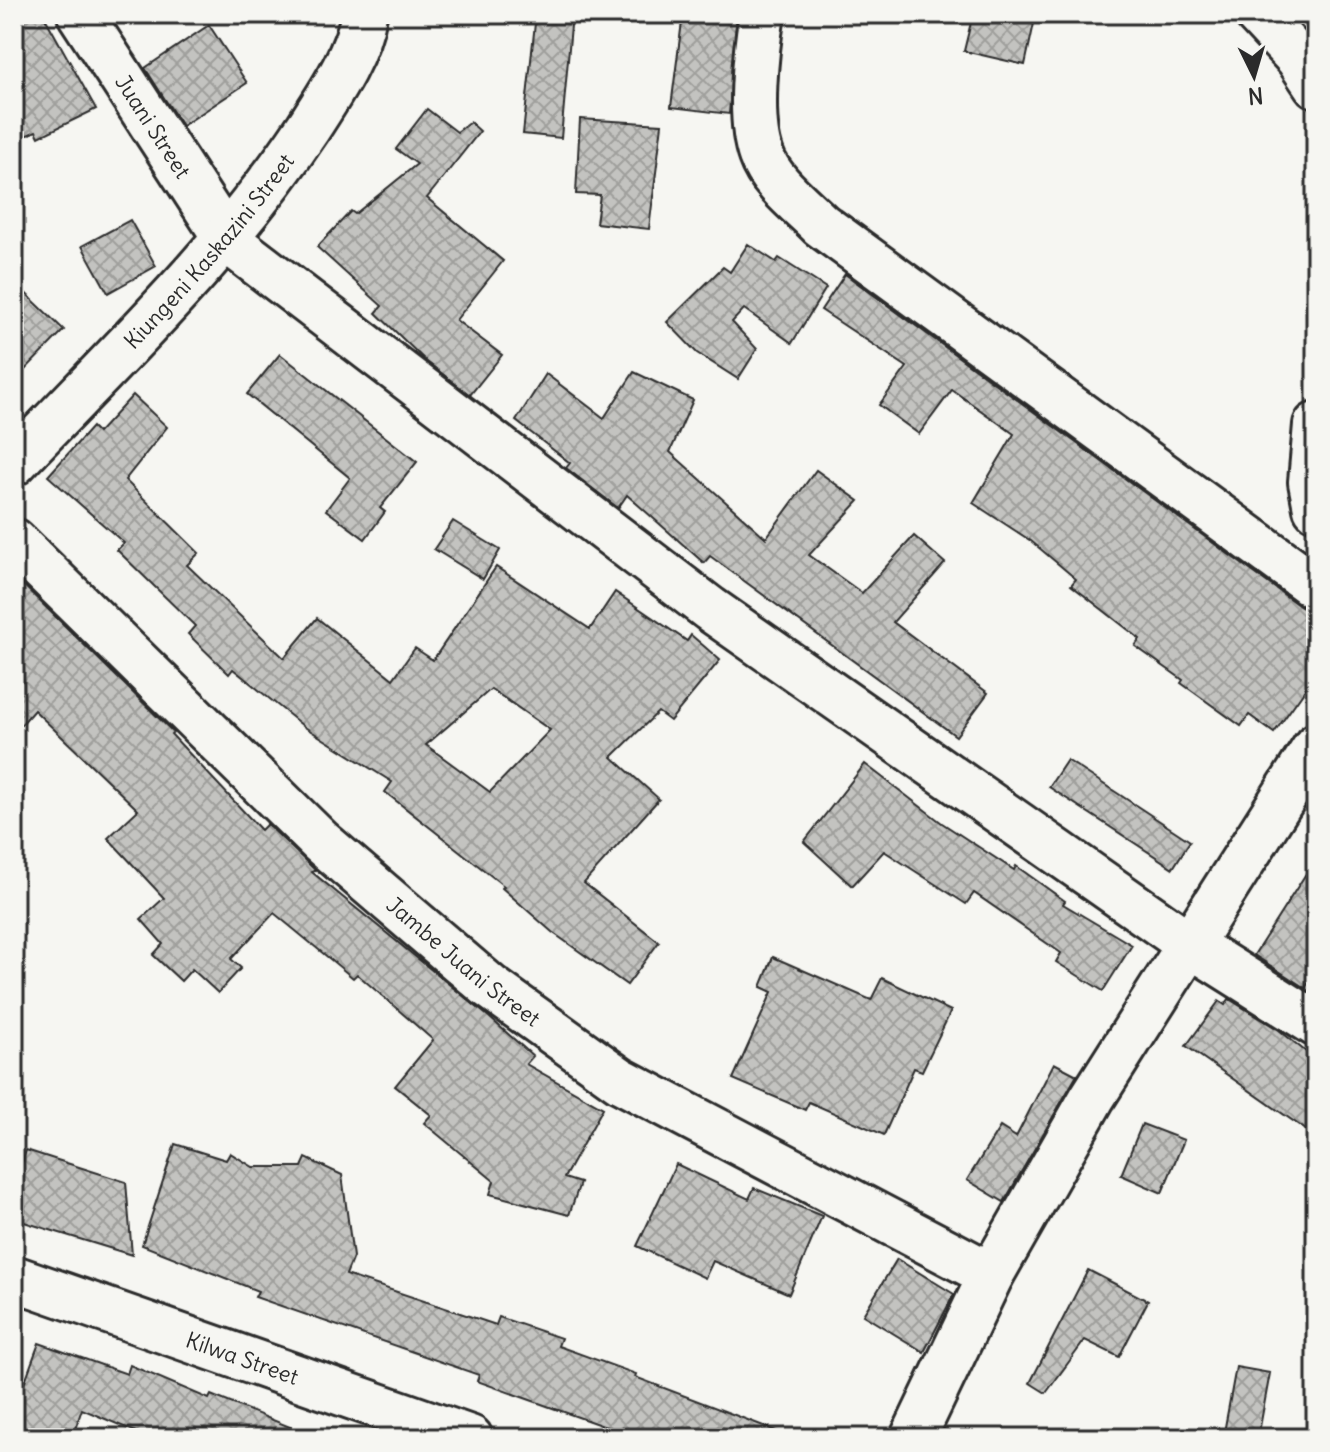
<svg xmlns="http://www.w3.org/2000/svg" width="1330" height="1452" font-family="Delius,sans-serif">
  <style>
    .building { fill: url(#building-cross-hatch); stroke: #2b2b2b; stroke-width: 2; fill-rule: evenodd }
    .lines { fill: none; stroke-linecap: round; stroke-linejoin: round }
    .minor-casing { stroke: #2b2b2b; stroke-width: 50 }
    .minor { stroke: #f6f6f2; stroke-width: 44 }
    .labels { text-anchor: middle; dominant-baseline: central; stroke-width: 8; stroke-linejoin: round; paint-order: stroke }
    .street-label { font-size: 22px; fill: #2b2b2b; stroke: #f6f6f2 }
  </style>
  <defs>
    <pattern id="building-cross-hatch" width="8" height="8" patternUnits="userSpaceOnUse" patternTransform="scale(2)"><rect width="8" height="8" fill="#c3c3c0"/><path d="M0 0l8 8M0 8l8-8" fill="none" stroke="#9f9f9c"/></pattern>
  </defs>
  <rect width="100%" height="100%" fill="#f6f6f2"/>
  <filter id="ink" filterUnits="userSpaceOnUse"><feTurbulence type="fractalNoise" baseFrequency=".0125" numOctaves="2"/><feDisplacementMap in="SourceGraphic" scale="16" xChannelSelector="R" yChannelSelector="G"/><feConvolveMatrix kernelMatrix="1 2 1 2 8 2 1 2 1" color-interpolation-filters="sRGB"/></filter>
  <g filter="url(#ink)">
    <g class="building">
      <path d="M 14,14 L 43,14 L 96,109 L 39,137 L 36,131 L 14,141 Z"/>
      <path d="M 536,14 L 572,14 L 561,138 L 523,134 Z"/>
      <path d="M 683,14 L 737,14 L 729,114 L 671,107 Z"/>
      <path d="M 973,14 L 1036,14 L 1025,65 L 964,51 Z"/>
      <path d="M 209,25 L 247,83 L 182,126 L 145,68 Z"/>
      <path d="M 427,109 L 457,132 L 470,122 L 480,131 L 427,198 L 503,261 L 456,320 L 502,355 L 470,395 L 427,362 L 376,313 L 382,306 L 317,247 L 351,211 L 355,214 L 417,164 L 396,149 Z"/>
      <path d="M 580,119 L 662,124 L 649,229 L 596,223 L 600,195 L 576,194 Z"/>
      <path d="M 130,220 L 156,266 L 108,293 L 82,246 Z"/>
      <path d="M 748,244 L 776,262 L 779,258 L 826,288 L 792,343 L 744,309 L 732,322 L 757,349 L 738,379 L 697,353 L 667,322 L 723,267 L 730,272 Z"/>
      <path d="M 845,274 L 1301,607 L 1316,612 L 1316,674 L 1274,733 L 1249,715 L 1241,726 L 1181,683 L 1183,680 L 1135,646 L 1140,639 L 1071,585 L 1076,579 L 1031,541 L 973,503 L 1014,434 L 952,390 L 919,434 L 879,405 L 907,367 L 821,310 Z"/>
      <path d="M 14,282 L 64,330 L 14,381 Z"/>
      <path d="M 280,354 L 417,462 L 380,508 L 385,512 L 365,539 L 326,510 L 350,478 L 247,394 Z"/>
      <path d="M 634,372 L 693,400 L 670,452 L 766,538 L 816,470 L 859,501 L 809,555 L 862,593 L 914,536 L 945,563 L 893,622 L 988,693 L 956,736 L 710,556 L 704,563 L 627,495 L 618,508 L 566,468 L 570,463 L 516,421 L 546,374 L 604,418 Z"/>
      <path d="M 133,395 L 167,427 L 125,480 L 199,553 L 187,565 L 284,658 L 317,618 L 393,679 L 415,648 L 433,660 L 496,567 L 590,629 L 615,592 L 687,641 L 691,635 L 720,660 L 670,721 L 658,712 L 612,757 L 659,799 L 584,883 L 659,942 L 627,985 L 552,932 L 502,888 L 504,886 L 385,792 L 392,782 L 303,726 L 233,669 L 229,674 L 188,634 L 195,626 L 117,550 L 124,543 L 48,476 L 92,427 L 98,433 ZM 491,689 L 550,730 L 490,792 L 426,745 Z"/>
      <path d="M 453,521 L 500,550 L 483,579 L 434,549 Z"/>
      <path d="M 14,576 L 173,732 L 171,734 L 261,830 L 267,824 L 315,870 L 312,872 L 489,1017 L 533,1056 L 526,1064 L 603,1108 L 564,1178 L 580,1183 L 569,1215 L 490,1194 L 494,1181 L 424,1123 L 431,1115 L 395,1086 L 433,1040 L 357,974 L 353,978 L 274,913 L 231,959 L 241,968 L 218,993 L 192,969 L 181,981 L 153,955 L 163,944 L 141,919 L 164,898 L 108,838 L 138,810 L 34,710 L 14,733 Z"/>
      <path d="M 1067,760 L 1190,841 L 1173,868 L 1049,787 Z"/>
      <path d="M 865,764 L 942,823 L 1014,870 L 1016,866 L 1065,901 L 1063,904 L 1132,945 L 1103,991 L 1056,962 L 1061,953 L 974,893 L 966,904 L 884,851 L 852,886 L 804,842 Z"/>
      <path d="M 1316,858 L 1316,971 L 1305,988 L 1254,955 Z"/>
      <path d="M 773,957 L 871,1000 L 882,978 L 951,1011 L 922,1071 L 914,1068 L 884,1135 L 809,1102 L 805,1110 L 733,1079 L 772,992 L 761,987 Z"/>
      <path d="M 1229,999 L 1279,1030 L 1316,1060 L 1316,1137 L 1186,1046 L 1219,1001 L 1225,1005 Z"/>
      <path d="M 1054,1063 L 1077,1075 L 1004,1202 L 967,1180 L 1000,1127 L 1016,1137 Z"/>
      <path d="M 1142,1124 L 1184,1140 L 1162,1193 L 1121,1175 Z"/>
      <path d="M 175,1144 L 226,1160 L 230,1153 L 253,1167 L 302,1167 L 306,1158 L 342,1175 L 353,1257 L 346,1275 L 496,1325 L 499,1317 L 561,1338 L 558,1346 L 636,1374 L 635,1377 L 787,1435 L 786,1438 L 637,1438 L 477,1381 L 479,1375 L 255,1297 L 258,1291 L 142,1245 Z"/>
      <path d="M 26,1150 L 126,1182 L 132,1255 L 14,1219 L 14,1188 Z"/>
      <path d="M 676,1164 L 749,1199 L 754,1188 L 822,1216 L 789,1294 L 713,1261 L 705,1278 L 637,1246 Z"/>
      <path d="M 897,1259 L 954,1294 L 924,1352 L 863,1315 Z"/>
      <path d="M 1088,1270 L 1148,1301 L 1119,1357 L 1085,1340 L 1046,1393 L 1030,1383 Z"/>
      <path d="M 39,1343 L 127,1374 L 130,1365 L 209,1399 L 211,1395 L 317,1438 L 150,1438 L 82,1409 L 72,1438 L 37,1438 L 14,1430 L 14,1411 Z"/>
      <path d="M 1236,1367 L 1270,1373 L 1258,1438 L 1223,1438 Z"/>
    </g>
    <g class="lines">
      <defs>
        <g id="minor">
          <path id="s1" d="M 80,14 L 227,240 L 710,609 L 1189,944 L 1316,1024"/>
          <path d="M 762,14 C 756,50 748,120 761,155 C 770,182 801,205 821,225 L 1316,587"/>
          <path d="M 1257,14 L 1298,58 L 1316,85"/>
          <path d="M 1316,425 L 1311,482 L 1316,508"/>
          <path id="s2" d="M 14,463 C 117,355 225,253 308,128 C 330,94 357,55 364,14"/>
          <path id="s3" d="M 14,541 L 321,842 L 489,986 L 620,1080 L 991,1275"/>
          <path id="s4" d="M 14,1278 L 470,1438"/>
          <path d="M 913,1438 L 991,1275 L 1092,1098 L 1316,746"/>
        </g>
      </defs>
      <use href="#minor" class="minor-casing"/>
      <use href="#minor" class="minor"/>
    </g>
  </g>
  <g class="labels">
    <g class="street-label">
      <text stroke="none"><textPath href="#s1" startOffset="134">Juani Street</textPath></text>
      <text stroke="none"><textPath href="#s2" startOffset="288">Kiungeni Kaskazini Street</textPath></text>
      <text stroke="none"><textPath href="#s3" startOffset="616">Jambe Juani Street</textPath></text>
      <text stroke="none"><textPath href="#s4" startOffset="242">Kilwa Street</textPath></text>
    </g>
  </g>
  <rect width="1330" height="1452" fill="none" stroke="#f6f6f2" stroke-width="48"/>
  <rect x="24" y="24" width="1282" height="1404" fill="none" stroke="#2b2b2b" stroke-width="3" filter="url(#ink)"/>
  <g transform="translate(1254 76) rotate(175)" stroke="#f6f6f2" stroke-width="6" paint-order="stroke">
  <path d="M0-6L14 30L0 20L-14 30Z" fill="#2b2b2b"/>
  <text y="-12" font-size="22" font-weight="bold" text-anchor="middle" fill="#2b2b2b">N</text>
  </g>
</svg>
